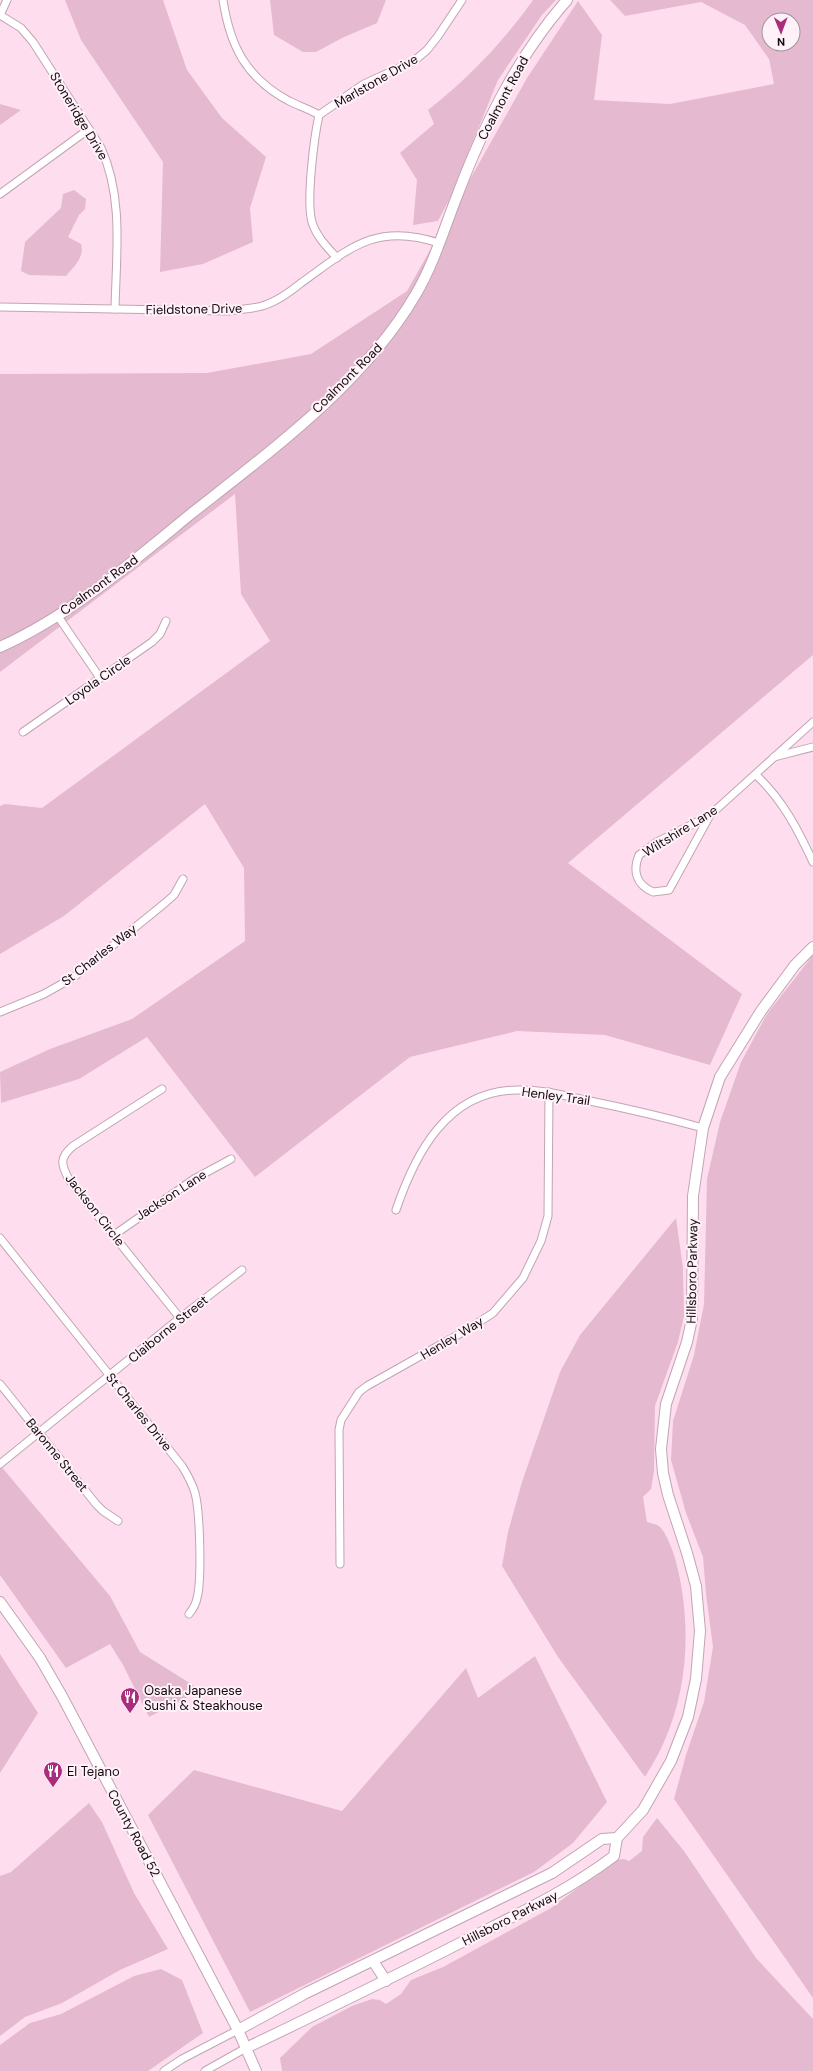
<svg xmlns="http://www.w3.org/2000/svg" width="813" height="2071" font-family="'DM Sans',sans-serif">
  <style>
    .green { fill: #e5bad0; fill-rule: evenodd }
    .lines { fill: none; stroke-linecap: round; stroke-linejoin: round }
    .street-casing { stroke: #c2a4b4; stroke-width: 9 }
    .secondary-casing { stroke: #c2a4b4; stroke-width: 12 }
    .street { stroke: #fff; stroke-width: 7 }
    .secondary { stroke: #fff; stroke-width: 10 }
    .labels { text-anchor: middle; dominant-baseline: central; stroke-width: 4; stroke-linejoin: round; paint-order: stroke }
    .street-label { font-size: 13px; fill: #12080d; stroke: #fef1f8 }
    .poi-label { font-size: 13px; fill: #12080d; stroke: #fef1f8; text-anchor: start }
  </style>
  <rect width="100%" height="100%" fill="#fedeee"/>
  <g class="green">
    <path d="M 65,0 L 163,0 L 187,70 L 222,118 L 266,157 L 250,208 L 253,242 L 203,264 L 160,272 L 163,162 L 81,40 Z"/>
    <path d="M 270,0 L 386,0 L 377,23 L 342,38 L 316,52 L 303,52 L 274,35 Z"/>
    <path d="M 533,0 L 556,0 L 542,15 L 498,80 L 450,198 L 438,221 L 413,225 L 417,180 L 400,153 L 434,124 L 428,110 C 468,79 504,41 533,0 Z"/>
    <path d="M 610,0 L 813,0 L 813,655 L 568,863 L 742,994 L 710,1065 L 605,1035 L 517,1031 L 410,1057 L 255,1177 L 147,1037 L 79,1079 L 1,1103 L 0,1072 L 50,1049 L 132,1019 L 245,941 L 244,868 L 205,804 L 64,916 L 0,954 L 0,806 L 5,804 L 42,808 L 270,641 L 241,594 L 235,494 L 0,672 L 0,374 L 207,373 L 311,354 L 407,291 L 527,78 L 578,1 L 602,35 L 594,100 L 670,104 L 774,84 L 769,59 L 745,25 L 701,2 L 625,16 ZM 769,20 L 793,20 L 793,44 L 769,44 Z"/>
    <path d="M 0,104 L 21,110 L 0,125 Z"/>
    <path d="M 74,190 L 86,199 L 85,209 L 79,215 L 68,237 L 81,244 C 85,256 74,267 66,276 L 29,275 L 21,271 L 25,242 L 61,208 L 63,194 Z"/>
    <path d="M 813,955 L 813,1998 L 674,1799 L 686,1755 L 704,1702 L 713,1647 L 706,1594 L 703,1557 L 686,1513 L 671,1460 L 673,1421 L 694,1355 L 704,1304 L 707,1179 L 720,1122 L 741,1062 L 767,1014 Z"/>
    <path d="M 676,1218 L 683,1268 L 684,1316 L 678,1342 L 655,1406 L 654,1471 L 651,1489 L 643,1497 L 647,1522 C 650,1523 656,1524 659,1526 C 668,1534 676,1559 678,1570 C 691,1626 688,1689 664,1742 C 659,1754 652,1765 645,1777 L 558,1657 L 502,1566 L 508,1532 L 522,1482 L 560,1372 L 580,1335 Z"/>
    <path d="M 0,1465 L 110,1596 L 140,1652 L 201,1690 L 149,1717 L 123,1665 L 110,1644 L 66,1668 L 0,1575 Z"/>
    <path d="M 0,1654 L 38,1713 L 0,1773 Z"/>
    <path d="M 535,1656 L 607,1802 L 573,1843 L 534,1872 L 250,2012 L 148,1815 L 194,1770 L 342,1811 L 466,1668 L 478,1698 Z"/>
    <path d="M 89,1803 L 102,1822 L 134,1893 L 168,1949 L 120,1970 L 62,2003 L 25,2017 L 0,2036 L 0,1876 L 11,1872 Z"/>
    <path d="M 657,1818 L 684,1851 L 756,1958 L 813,2019 L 813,2071 L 282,2071 L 280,2058 L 312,2027 L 352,2006 L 372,1999 L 380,2000 L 386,2004 L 401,1994 L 411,1980 L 443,1967 L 551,1908 L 615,1860 L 624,1859 L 629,1861 L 642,1851 L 643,1837 Z"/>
    <path d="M 161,1969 L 182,1980 L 203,2033 L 148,2071 L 0,2071 L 0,2045 L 30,2023 L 61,2014 L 134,1976 Z"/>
  </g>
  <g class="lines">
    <defs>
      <g id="street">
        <path d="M 223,0 C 230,46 246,78 289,101 C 299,106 309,109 319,115"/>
        <path d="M 0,15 L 21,28 L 33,42 L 101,148 C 124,198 116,256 115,309"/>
        <path d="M 0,15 L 7,0"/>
        <path d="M 0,194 L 89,129"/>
        <path d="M 337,258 C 327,247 316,236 312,222 C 306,201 314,138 319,115 L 364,84 L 414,61 L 427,50 L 438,36 L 462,0"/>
        <path d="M 0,307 L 229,311 C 240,309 252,309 262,306 C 276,302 290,292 301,283 C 350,248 376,222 439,243"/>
        <path d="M 57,615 L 100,678"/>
        <path d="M 23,732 L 152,642 L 160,634 L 166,621"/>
        <path d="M 774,757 L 813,747"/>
        <path d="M 756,775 C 783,800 798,830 813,862"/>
        <path d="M 709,817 L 669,890 L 653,892 C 637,885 632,872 639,855 L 657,842 L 709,816 L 813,722"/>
        <path d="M 0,1012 L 44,994 L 74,977 L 165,903 L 174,895 L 183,879"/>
        <path d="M 162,1089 L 73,1146 C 59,1158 61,1164 69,1180 L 180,1318"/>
        <path d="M 396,1210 C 415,1154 447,1091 516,1090 C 539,1089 562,1095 585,1100 C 625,1108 664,1117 703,1128"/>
        <path d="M 114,1235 L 194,1179 L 231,1159"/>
        <path d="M 0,1238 L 182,1466 C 187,1474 192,1483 195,1493 C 200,1511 202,1580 197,1598 C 196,1604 193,1609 189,1614"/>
        <path d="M 0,1384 L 96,1504 L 103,1511 L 118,1521"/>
        <path d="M 0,1464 L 180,1318 L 242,1270"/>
        <path d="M 340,1564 L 339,1430 L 341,1420 L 359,1392 L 367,1386 L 470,1328 L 493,1313 L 523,1278 L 541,1241 L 548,1216 L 549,1092"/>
        <path d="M 164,2071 L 182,2059 L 238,2030"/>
        <path d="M 205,2071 L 246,2048"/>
      </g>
      <g id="secondary">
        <path d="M 0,647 C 71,615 132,562 192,513 C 271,451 365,382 416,294 C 434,263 444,229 457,196 C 484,125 517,57 567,0"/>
        <path d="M 0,1602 L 40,1658 L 63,1698 L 238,2030 L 256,2071"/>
        <path d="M 373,1961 L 386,1981"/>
        <path d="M 238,2030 L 306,1993 L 552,1873 L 602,1839 L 617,1838"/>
        <path d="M 246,2048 C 319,2013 392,1978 464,1941 C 516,1915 568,1891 614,1856 L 617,1838 L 643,1810 L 671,1761 L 688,1717 L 696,1679 L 700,1631 L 696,1586 L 687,1553 L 668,1495 L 663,1473 L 661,1449 L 666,1404 L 687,1342 L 692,1319 L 693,1196 L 703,1128 L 720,1077 L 761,1011 L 795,965 L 813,947"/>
      </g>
    </defs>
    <use href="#street" class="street-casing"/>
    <use href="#secondary" class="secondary-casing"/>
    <use href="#street" class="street"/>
    <use href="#secondary" class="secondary"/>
  </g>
  <defs>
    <symbol id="restaurant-pin" viewBox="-11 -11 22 30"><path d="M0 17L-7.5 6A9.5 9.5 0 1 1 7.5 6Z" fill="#aa2c7d" stroke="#fef1f8"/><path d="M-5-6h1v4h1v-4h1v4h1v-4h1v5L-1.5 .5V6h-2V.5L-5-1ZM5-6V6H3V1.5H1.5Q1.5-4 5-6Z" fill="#fff"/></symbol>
  </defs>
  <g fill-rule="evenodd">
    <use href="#restaurant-pin" x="119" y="1686" width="22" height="30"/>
    <use href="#restaurant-pin" x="42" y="1760" width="22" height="30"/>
  </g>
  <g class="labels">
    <g class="street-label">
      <text transform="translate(376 81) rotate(-30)">Marlstone Drive</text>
      <text transform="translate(503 98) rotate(-62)">Coalmont Road</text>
      <text transform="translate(79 116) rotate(59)">Stoneridge Drive</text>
      <text transform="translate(194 309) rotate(-1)">Fieldstone Drive</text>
      <text transform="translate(347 378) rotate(-45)">Coalmont Road</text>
      <text transform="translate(99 585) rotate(-36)">Coalmont Road</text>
      <text transform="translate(98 680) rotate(-35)">Loyola Circle</text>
      <text transform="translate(680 831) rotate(-32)">Wiltshire Lane</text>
      <text transform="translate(99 955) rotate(-38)">St Charles Way</text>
      <text transform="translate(556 1096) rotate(8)">Henley Trail</text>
      <text transform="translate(171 1195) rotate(-33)">Jackson Lane</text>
      <text transform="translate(95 1210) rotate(52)">Jackson Circle</text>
      <text transform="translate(692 1271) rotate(-89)">Hillsboro Parkway</text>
      <text transform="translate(168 1329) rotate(-39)">Claiborne Street</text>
      <text transform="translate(452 1338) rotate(-31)">Henley Way</text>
      <text transform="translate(139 1412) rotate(51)">St Charles Drive</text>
      <text transform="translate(57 1455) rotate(51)">Baronne Street</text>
      <text transform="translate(134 1833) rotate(62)">County Road 52</text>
      <text transform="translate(510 1918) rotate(-27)">Hillsboro Parkway</text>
    </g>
    <g class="poi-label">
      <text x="144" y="1690">Osaka Japanese<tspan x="144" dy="15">Sushi &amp; Steakhouse</tspan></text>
      <text x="67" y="1771">El Tejano</text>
    </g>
  </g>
  <g transform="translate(781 32) rotate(179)"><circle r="19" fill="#fef1f8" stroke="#a0949a"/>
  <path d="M0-3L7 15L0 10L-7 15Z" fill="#aa2c7d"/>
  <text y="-6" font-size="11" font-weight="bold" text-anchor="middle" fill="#12080d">N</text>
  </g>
</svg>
